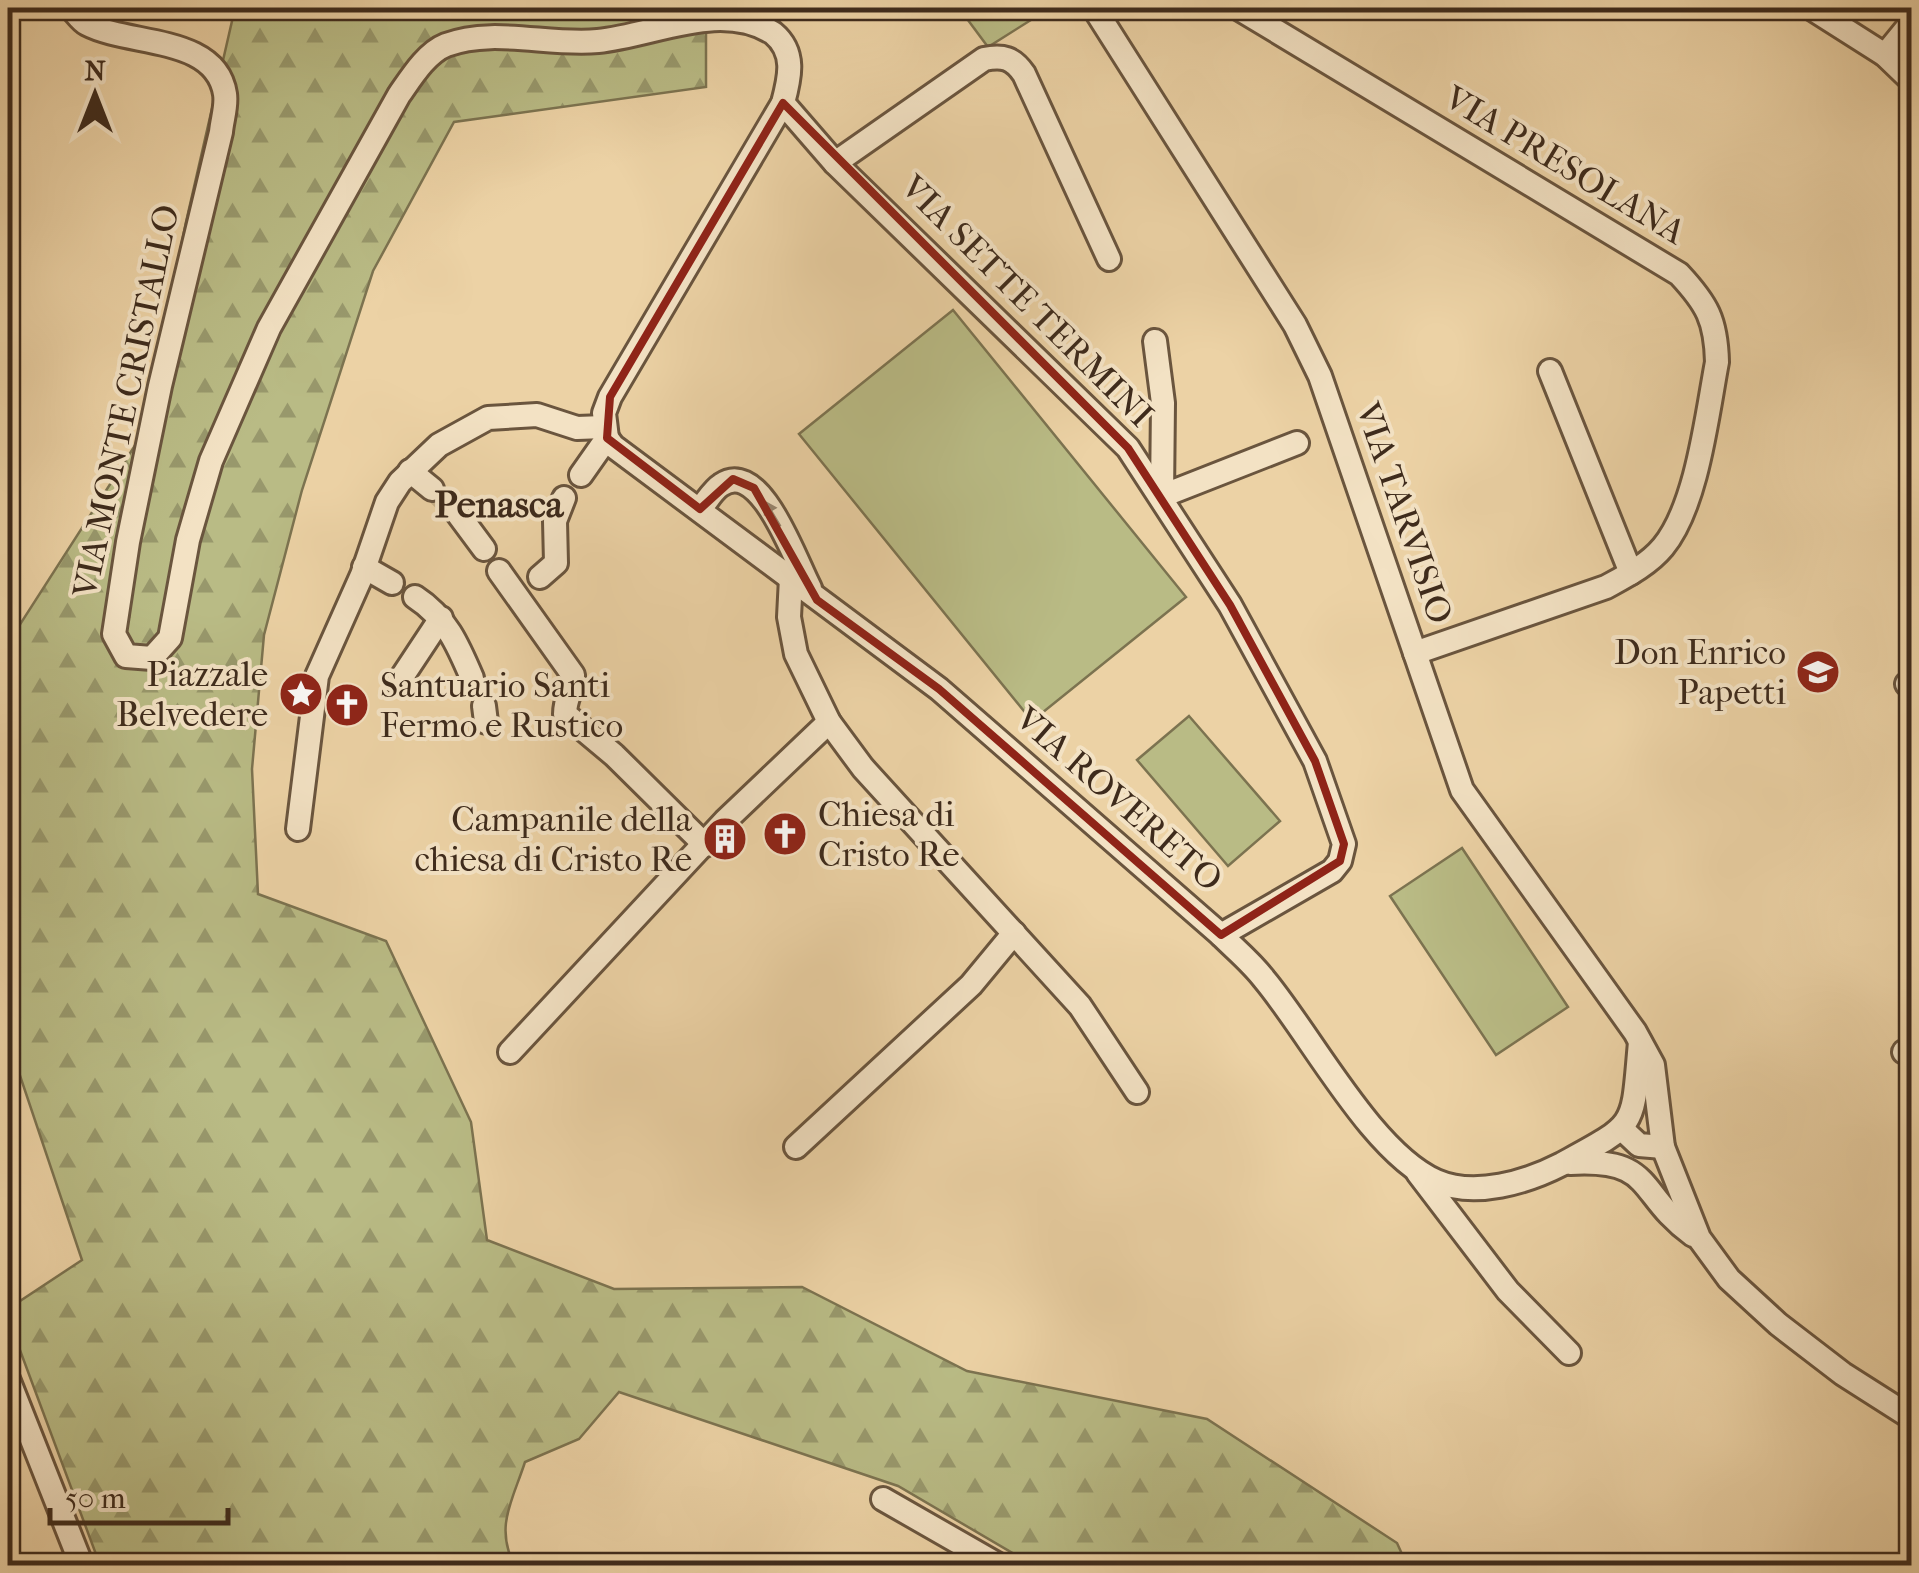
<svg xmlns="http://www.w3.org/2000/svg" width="1919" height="1573" font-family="'IM FELL French Canon',serif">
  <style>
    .forest { fill: url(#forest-firs); stroke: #7c7350; stroke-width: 2.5 }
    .garden { fill: #b9bb85; stroke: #7c7350; stroke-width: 2.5 }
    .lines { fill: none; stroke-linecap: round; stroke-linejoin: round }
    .minor-tunnel { stroke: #c9b18a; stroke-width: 22; stroke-dasharray: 22 11; stroke-linecap: butt }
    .minor-casing { stroke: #6a553e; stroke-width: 28 }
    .minor { stroke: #f3e2c4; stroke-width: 22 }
    .oneway { fill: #988670 }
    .marked { fill: none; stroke: #8f2418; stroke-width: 8; stroke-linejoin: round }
    .labels { text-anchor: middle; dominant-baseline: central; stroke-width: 8; stroke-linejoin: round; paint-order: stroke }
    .street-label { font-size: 35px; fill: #3e2b1c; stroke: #f3e2c4 }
    .poi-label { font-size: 35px; fill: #3e2b1c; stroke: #f3e2c4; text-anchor: end }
    .neighbourhood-label { font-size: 38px; font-weight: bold; fill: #3e2b1c; stroke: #f3e2c4 }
  </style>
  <defs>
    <pattern id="forest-firs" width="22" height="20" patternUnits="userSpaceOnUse" patternTransform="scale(2.5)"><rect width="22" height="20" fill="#b9bb85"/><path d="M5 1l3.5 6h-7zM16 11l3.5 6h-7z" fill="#98986c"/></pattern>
  </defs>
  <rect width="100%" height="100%" fill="#ecd2a5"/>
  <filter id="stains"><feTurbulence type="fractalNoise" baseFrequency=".002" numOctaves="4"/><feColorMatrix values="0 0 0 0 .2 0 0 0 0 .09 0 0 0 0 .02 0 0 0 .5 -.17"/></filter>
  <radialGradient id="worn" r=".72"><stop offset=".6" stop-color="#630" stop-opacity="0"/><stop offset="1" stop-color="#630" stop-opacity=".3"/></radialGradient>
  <g class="forest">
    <path d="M 235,8 L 706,8 L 706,87 L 454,122 L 373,271 L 302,490 L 264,635 L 252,769 L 258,894 L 386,941 L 471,1122 L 487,1240 L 614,1289 L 802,1287 L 967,1371 L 1207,1419 L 1397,1543 L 1407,1565 L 1033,1565 L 898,1486 L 619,1392 L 579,1439 L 525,1462 C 512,1502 495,1526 514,1565 L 100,1565 L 8,1318 L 8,1309 L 82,1260 L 8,1040 L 8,643 L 143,433 L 186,222 Z"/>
    <path d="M 959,8 L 1050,8 L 988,47 Z"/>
  </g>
  <g class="garden">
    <path d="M 953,310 L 1186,597 L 1032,721 L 799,434 Z"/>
    <path d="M 1189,716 L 1280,821 L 1228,866 L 1137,760 Z"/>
    <path d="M 1462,848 L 1568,1007 L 1496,1055 L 1390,896 Z"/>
  </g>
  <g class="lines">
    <path class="minor-tunnel" d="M 432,489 L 458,514"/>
    <defs>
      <g id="minor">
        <path d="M 71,8 C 76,13 81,21 87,24 C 129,46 216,35 225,94 C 227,106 222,120 221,132 L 160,386 L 128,542 L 114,634 L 126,656 L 152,658 L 170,638 L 188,540 L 211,461 L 269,328 L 399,95 C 411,78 426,53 446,45 C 493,27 549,46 598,41 C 656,35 720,0 773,33 C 796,52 790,77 783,103 L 610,397 L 604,413 L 607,438"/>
        <path d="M 1094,8 L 1295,325 L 1320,376 L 1462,790 L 1635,1032 L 1653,1065 L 1663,1147 L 1699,1238 L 1729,1279 L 1778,1324 L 1843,1374 L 1912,1418"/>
        <path d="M 1238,8 L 1679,274 C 1707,304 1716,320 1717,362 C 1707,415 1697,506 1663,547 C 1648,565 1626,576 1606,587 L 1415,653"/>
        <path d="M 1811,8 L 1885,55 L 1912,81"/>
        <path d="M 1885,55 L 1912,22"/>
        <path d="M 783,103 L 835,163 L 1128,448 L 1230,605 L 1315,761 L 1344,844 L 1340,861 L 1332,871 L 1221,935"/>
        <path d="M 835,163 L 984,59 C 1003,55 1013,58 1024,74 L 1109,259"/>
        <path d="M 1155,341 L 1163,403 L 1162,496 L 1297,443"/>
        <path d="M 1550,371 L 1631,573"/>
        <path d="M 607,438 L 613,446 L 939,689 L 1221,935 C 1236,950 1252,963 1264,979 C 1311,1035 1371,1152 1436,1181 C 1475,1198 1527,1182 1562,1164 C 1639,1122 1632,1129 1640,1042"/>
        <path d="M 410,471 L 432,489"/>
        <path d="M 581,475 L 607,438"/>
        <path d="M 700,509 C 707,501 713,490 721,485 C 761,457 796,563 810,588"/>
        <path d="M 458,514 L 484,549"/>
        <path d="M 364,567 L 392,583"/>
        <path d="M 499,571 L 573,675 C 574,690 565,696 565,714 L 614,755 L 705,845"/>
        <path d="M 540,577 L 556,563 L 555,521 L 564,498"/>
        <path d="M 791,578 L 789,617 L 796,654 L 829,722 L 863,768 L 1080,1006 L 1137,1092"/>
        <path d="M 415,597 C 446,617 458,645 472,678"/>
        <path d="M 398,683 L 441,618"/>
        <path d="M 1907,684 L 1912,685"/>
        <path d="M 484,706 L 486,722"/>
        <path d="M 298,829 L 317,676 L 362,575 L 387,502 L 400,482 L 439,445 L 488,418 L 537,415 L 577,428 L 604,427"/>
        <path d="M 510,1052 L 725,821 L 829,722"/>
        <path d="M 1904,1052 L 1912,1051"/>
        <path d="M 1623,1130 L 1639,1145 L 1663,1147"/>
        <path d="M 796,1147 L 971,985 L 1014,933"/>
        <path d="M 1570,1163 C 1656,1158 1636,1194 1693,1235"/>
        <path d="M 1418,1173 L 1508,1291 L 1569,1353"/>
        <path d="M 8,1379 L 82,1566"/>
        <path d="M 883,1499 L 1000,1566"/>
      </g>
    </defs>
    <use href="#minor" class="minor-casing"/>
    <use href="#minor" class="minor"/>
  </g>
  <defs><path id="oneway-solid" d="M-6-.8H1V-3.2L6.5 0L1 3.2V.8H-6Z" transform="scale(2.5)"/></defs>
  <use class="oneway" href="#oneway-solid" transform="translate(772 514) rotate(-121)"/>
  <path class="marked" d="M 783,103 L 1128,448 L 1230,605 L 1315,761 L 1344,844 L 1340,861 L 1221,935 L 939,689 L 817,600 L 754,488 L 733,479 L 700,509 L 607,438 L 610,397 Z"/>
  <defs>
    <symbol id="school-disc" viewBox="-11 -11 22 22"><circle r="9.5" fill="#8f2418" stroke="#f3e2c4"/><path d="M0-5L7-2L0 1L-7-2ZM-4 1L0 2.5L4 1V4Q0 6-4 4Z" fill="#fff"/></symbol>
    <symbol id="sight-disc" viewBox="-11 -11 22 22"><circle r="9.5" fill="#8f2418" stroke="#f3e2c4"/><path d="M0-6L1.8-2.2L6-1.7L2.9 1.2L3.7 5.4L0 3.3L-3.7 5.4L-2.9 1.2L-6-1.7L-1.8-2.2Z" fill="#fff"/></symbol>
    <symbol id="church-disc" viewBox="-11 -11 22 22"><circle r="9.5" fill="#8f2418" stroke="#f3e2c4"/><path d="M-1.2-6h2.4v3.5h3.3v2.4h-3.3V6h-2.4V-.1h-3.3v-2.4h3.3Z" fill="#fff"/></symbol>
    <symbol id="building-disc" viewBox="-11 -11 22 22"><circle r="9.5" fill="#8f2418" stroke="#f3e2c4"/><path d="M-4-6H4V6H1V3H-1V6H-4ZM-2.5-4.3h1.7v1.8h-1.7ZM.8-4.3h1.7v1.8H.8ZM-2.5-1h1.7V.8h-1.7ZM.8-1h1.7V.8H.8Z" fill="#fff"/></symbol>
  </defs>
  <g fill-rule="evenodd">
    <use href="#school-disc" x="1793" y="647" width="50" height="50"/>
    <use href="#sight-disc" x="276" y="669" width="50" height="50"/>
    <use href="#church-disc" x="322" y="680" width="50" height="50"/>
    <use href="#church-disc" x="760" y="809" width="50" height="50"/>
    <use href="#building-disc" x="700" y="814" width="50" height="50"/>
  </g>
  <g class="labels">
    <g class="street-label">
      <text transform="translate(1565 165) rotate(31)">VIA PRESOLANA</text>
      <text transform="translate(1027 301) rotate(45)">VIA SETTE TERMINI</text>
      <text transform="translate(126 401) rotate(-78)">VIA MONTE CRISTALLO</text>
      <text transform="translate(1404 513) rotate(71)">VIA TARVISIO</text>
      <text transform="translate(1119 799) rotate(41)">VIA ROVERETO</text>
    </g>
    <g class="poi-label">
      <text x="1786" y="652">Don Enrico<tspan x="1786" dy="40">Papetti</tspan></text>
      <text x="268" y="674">Piazzale<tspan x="268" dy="40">Belvedere</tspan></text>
      <text x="380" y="685" text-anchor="start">Santuario Santi<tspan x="380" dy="40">Fermo e Rustico</tspan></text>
      <text x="818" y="814" text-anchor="start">Chiesa di<tspan x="818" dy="40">Cristo Re</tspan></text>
      <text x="692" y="819">Campanile della<tspan x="692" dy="40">chiesa di Cristo Re</tspan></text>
    </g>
    <g class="neighbourhood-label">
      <text x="499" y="504">Penasca</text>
    </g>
  </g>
  <rect width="1919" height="1573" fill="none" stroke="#ecd2a5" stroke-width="40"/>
  <rect x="10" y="10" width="1899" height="1553" fill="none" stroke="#3e2b1c" stroke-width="5"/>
  <rect x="20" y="20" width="1879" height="1533" fill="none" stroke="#3e2b1c" stroke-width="2.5"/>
  <g transform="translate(95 95)" stroke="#f3e2c4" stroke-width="8" paint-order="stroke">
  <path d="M0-8L18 38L0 25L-18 38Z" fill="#3e2b1c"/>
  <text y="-15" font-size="28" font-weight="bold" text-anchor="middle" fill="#3e2b1c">N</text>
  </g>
  <path d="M50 1508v15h178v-15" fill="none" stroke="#3e2b1c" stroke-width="5"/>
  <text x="65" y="1508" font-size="30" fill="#3e2b1c" stroke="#f3e2c4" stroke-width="8" paint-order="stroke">50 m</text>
  <rect width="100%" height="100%" filter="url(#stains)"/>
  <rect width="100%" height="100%" fill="url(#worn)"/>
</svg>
